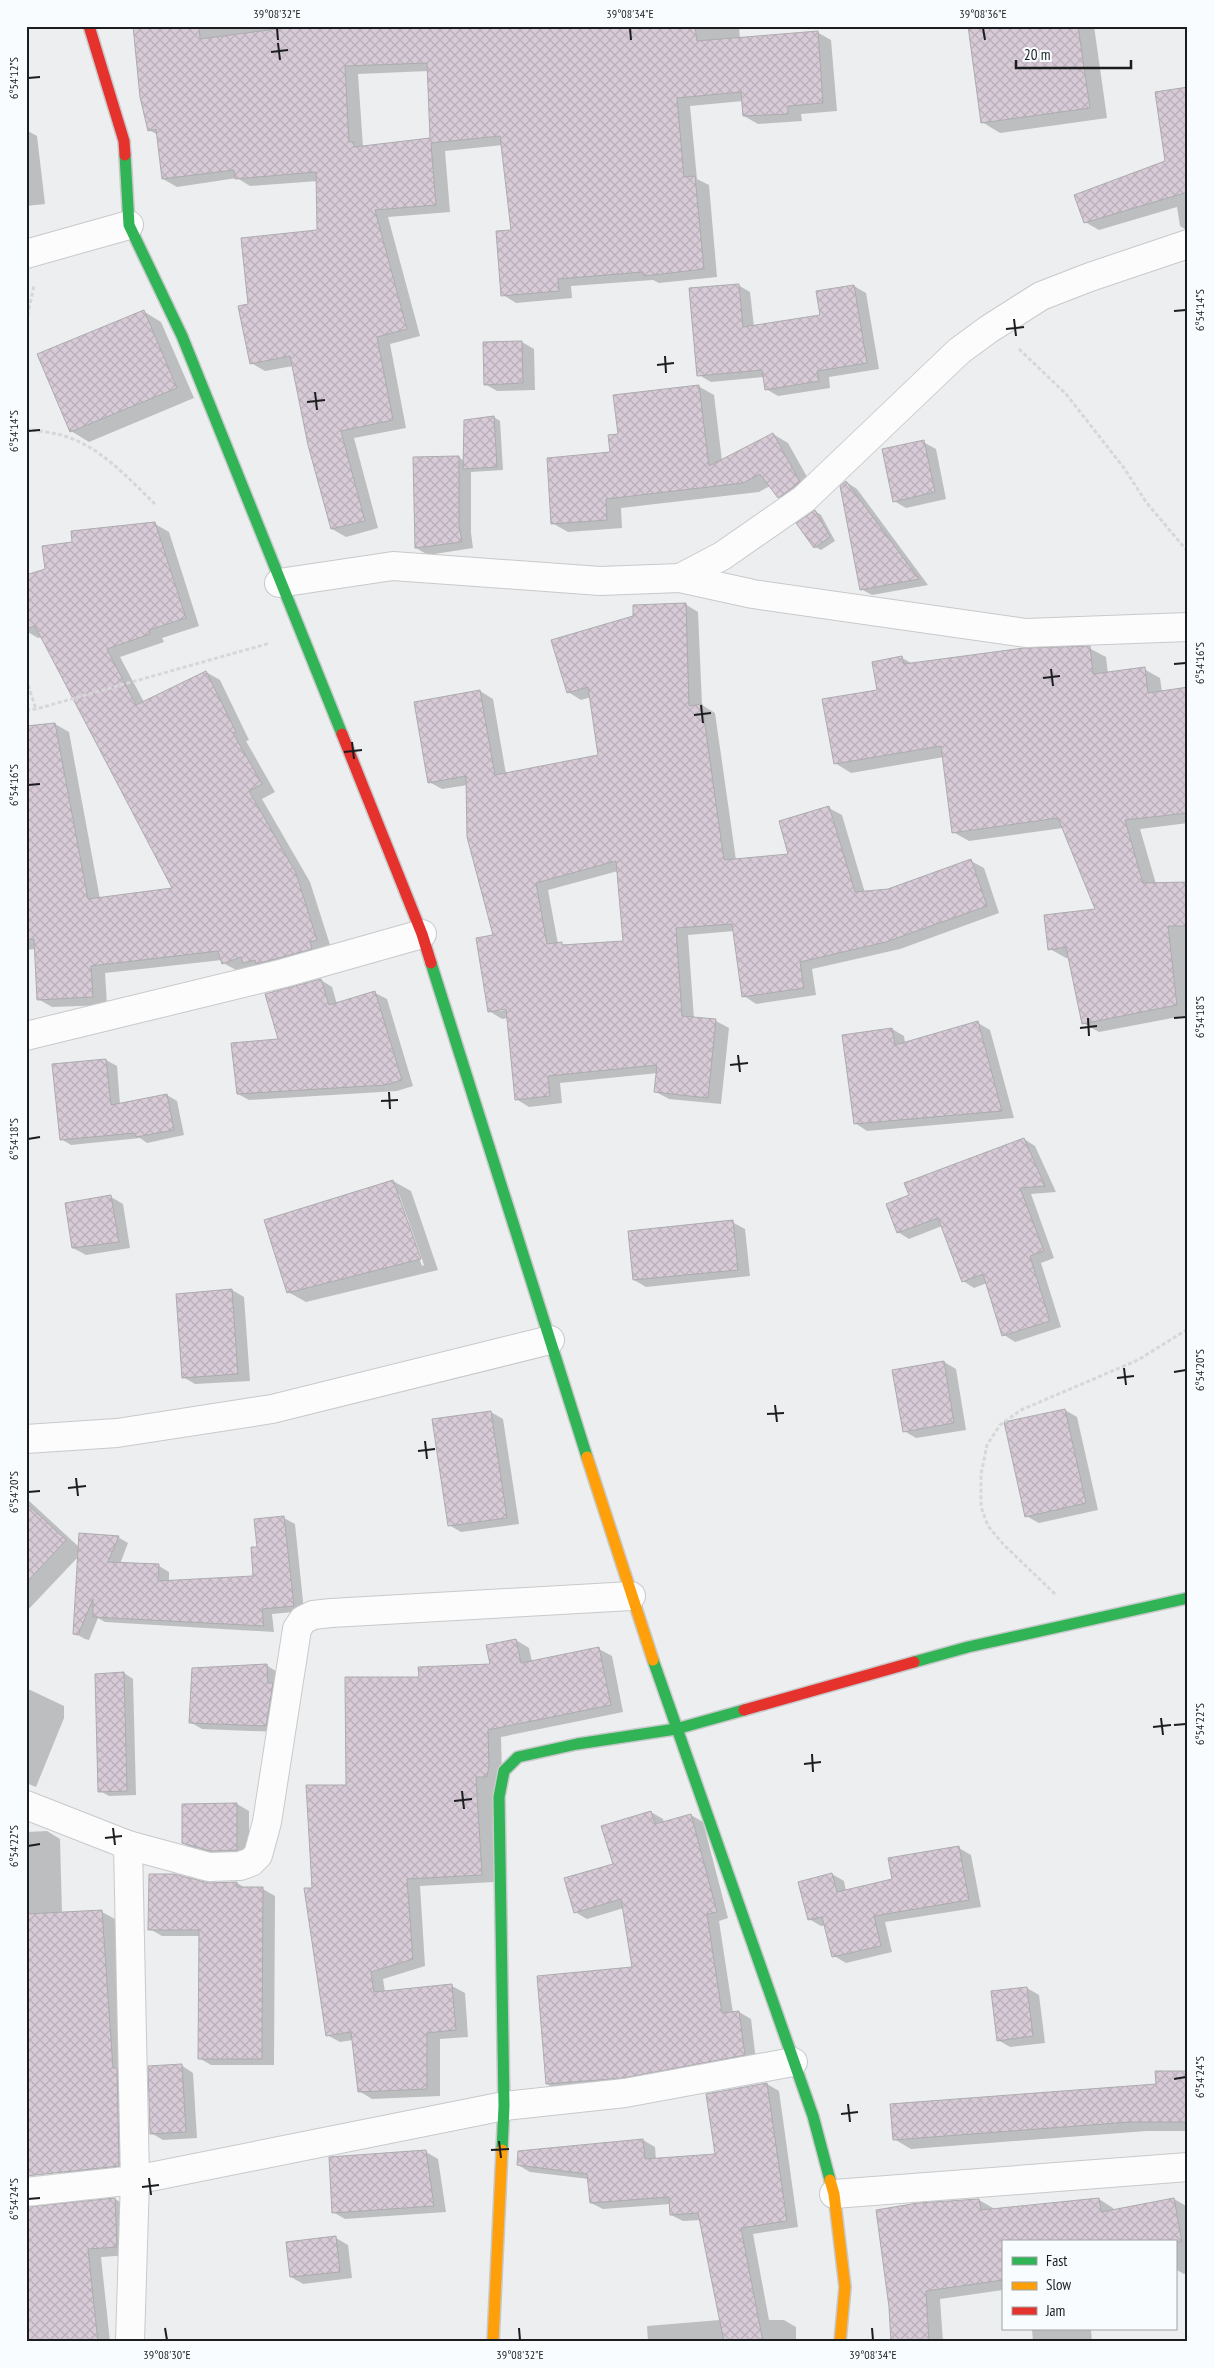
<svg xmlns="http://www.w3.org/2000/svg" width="1214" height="2368" font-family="'PT Sans Narrow',sans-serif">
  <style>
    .shadow { fill: #0003; fill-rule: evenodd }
    .building { fill: url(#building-cross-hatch); stroke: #acacad; fill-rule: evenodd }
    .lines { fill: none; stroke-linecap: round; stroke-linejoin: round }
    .street-casing { stroke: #c8c9cb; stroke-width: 30 }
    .fast-casing { stroke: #c8c9cb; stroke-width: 14 }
    .slow-casing { stroke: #c8c9cb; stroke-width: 14 }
    .jam-casing { stroke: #c8c9cb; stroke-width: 14 }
    .path { stroke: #d6d7d7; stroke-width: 3; stroke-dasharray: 4 2.5; stroke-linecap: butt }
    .street { stroke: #fcfcfd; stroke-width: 28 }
    .fast { stroke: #30b455; stroke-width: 11 }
    .slow { stroke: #ff9f0a; stroke-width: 11 }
    .jam { stroke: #e5322d; stroke-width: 11 }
    .ticks { fill: none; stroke: #1b1d1e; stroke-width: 2 }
    .neatline { fill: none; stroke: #1b1d1e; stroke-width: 2 }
    .ticks-label { font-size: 12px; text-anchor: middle; fill: #1b1d1e }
  </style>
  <defs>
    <pattern id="building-cross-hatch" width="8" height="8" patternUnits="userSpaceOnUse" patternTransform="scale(1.25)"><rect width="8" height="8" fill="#d8cbd8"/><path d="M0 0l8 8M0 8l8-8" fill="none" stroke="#b9aeb9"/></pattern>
  </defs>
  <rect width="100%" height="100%" fill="#eceef0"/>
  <g class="shadow">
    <path d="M 134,26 L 739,26 L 740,39 L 817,32 L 831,40 L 837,111 L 801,114 L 802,121 L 758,124 L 744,116 L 743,101 L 690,106 L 697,179 L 709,185 L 717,277 L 659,283 L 653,280 L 571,286 L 572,298 L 516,303 L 503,295 L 513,231 L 503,145 L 445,151 L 450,212 L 388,217 L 420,336 L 390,344 L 406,428 L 354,438 L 378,528 L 346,537 L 332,529 L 293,366 L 265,371 L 251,363 L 249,305 L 318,231 L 318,181 L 250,186 L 237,178 L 177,187 L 163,179 L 158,135 L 149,130 ZM 429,71 L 431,139 L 363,147 L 358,74 Z"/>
    <path d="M 969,26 L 1094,26 L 1107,118 L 1000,133 L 982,122 Z"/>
    <path d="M 1188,88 L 1188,231 L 1180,226 L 1177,207 L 1099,230 L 1085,222 L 1166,162 Z"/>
    <path d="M 26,130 L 37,136 L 45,204 L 26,206 Z"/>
    <path d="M 738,285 L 750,292 L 754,327 L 821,316 L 817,292 L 854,286 L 866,293 L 879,369 L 829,377 L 830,388 L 778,396 L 766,389 L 764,377 L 711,382 L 699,375 Z"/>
    <path d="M 143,311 L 161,322 L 194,398 L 89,442 L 71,431 Z"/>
    <path d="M 522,342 L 534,349 L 535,390 L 497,391 L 485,384 Z"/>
    <path d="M 698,386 L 714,395 L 722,461 L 773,434 L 788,443 L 815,491 L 794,506 L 779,497 L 770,486 L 759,492 L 621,508 L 622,528 L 568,532 L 552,523 L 612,454 L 619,435 Z"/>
    <path d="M 494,417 L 500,421 L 503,470 L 471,472 L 471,533 L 473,548 L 428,555 L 416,548 L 414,458 L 459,457 L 464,461 Z"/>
    <path d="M 923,442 L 936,449 L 946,499 L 906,508 L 894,501 Z"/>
    <path d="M 846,482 L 857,489 L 928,585 L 872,595 L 861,589 Z"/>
    <path d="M 815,511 L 821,515 L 835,541 L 821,550 L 815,547 Z"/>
    <path d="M 155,524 L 169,532 L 199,626 L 162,638 L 164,642 L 120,657 L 144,702 L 206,672 L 220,680 L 249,740 L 246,741 L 275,792 L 262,799 L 310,882 L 331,948 L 258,970 L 251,966 L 238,971 L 223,963 L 222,960 L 105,973 L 107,1005 L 52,1007 L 38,999 L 35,949 L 26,950 L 26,728 L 55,724 L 69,732 L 100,899 L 174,889 L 42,637 L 38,638 L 26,631 L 26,576 L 46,570 L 73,543 Z"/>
    <path d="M 685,604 L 698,612 L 702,705 L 715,713 L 736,860 L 789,855 L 829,808 L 842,815 L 865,893 L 888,890 L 971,861 L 984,868 L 999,913 L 900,949 L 812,969 L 816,995 L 756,1004 L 744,996 L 734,931 L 688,935 L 694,1019 L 716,1021 L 729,1028 L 721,1104 L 669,1099 L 656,1092 L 658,1073 L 560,1083 L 562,1103 L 529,1107 L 516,1099 L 508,1018 L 502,1019 L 489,1011 L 494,936 L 468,785 L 442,789 L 429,782 L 415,703 L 480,691 L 493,699 L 506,774 L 599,756 L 591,697 L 581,700 L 568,692 ZM 618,871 L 624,942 L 567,946 L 558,944 L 548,890 ZM 499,1009 L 512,1009 L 499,1011 Z"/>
    <path d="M 1089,648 L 1106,657 L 1108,674 L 1144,669 L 1160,678 L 1162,692 L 1188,689 L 1188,823 L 1140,829 L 1156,884 L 1188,883 L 1188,1015 L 1099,1032 L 1083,1023 L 1070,958 L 1066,958 L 1050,949 L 1097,910 L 1063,828 L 969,841 L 953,832 L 944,757 L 851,773 L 835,763 L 879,691 L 902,658 L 913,664 Z"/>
    <path d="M 321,980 L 332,987 L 337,1004 L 375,993 L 387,999 L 413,1086 L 397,1091 L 249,1100 L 238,1094 L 280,1040 Z"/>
    <path d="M 978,1023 L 990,1030 L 1014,1118 L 867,1131 L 855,1123 L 844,1036 L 892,1029 L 904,1036 L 905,1043 Z"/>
    <path d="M 106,1060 L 117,1066 L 120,1104 L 167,1095 L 177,1101 L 184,1135 L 147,1143 L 140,1138 L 71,1145 L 61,1139 L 54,1065 Z"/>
    <path d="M 1024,1139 L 1035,1146 L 1056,1192 L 1031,1194 L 1054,1258 L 1041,1263 L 1061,1327 L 1015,1342 L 1004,1335 L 987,1283 L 974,1288 L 963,1281 L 942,1226 L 909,1239 L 898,1232 L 910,1196 Z"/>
    <path d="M 393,1181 L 411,1191 L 438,1270 L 306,1302 L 288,1292 ZM 396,1194 L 399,1194 L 424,1265 L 422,1266 Z"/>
    <path d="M 111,1197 L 123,1204 L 130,1248 L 86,1255 L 73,1248 Z"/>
    <path d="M 732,1222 L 745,1229 L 750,1276 L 646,1287 L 634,1280 Z"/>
    <path d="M 232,1290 L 244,1297 L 250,1381 L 195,1384 L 183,1377 Z"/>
    <path d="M 944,1362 L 956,1369 L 966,1430 L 916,1438 L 904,1431 Z"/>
    <path d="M 1065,1410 L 1077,1417 L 1098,1510 L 1039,1523 L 1026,1516 L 1005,1423 Z"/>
    <path d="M 491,1412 L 503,1419 L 519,1524 L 461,1532 L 449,1525 Z"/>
    <path d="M 26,1498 L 79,1547 L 118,1537 L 128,1543 L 120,1564 L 159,1566 L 169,1572 L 169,1581 L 255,1577 L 258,1548 L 284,1518 L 295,1524 L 304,1611 L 272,1614 L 274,1632 L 105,1622 L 98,1618 L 89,1640 L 85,1639 L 74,1633 L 79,1556 L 26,1612 Z"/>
    <path d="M 516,1640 L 529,1648 L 532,1662 L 599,1649 L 612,1656 L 623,1712 L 501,1737 L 502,1774 L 494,1882 L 420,1886 L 425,1966 L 383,1979 L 385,1992 L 452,1986 L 465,1993 L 468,2037 L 440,2039 L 440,2096 L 372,2099 L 359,2091 L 353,2040 L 340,2042 L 327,2035 L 313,1889 L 347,1786 L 420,1678 L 491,1665 Z"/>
    <path d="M 266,1665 L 279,1673 L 278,1732 L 202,1729 L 190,1722 Z"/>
    <path d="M 124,1673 L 133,1679 L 136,1795 L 109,1796 L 100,1791 Z"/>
    <path d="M 26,1688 L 64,1706 L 64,1718 L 36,1787 L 26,1783 Z"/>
    <path d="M 237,1804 L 249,1811 L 249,1857 L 224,1858 L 195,1850 L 183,1843 Z"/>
    <path d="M 651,1812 L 663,1819 L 664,1823 L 691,1815 L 703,1822 L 728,1918 L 719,1921 L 733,2013 L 739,2012 L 751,2019 L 756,2061 L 559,2091 L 547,2084 L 633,1968 L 624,1908 L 587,1919 L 575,1912 L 615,1865 Z"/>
    <path d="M 47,1831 L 60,1839 L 62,1914 L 102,1912 L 115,1919 L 132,2173 L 75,2180 L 26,2147 L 26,1832 Z"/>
    <path d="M 959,1848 L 971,1855 L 981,1907 L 885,1922 L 892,1952 L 846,1963 L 834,1956 L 826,1925 L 821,1926 L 809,1919 L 832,1874 L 844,1881 L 846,1891 L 893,1880 Z"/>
    <path d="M 237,1883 L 247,1889 L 263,1889 L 275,1896 L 274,2065 L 211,2065 L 199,2058 L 200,1936 L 162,1936 L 150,1929 L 209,1884 Z"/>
    <path d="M 1027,1988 L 1039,1995 L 1045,2043 L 1010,2047 L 998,2040 Z"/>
    <path d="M 181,2065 L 193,2073 L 197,2138 L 163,2140 L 151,2133 Z"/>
    <path d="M 1188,2073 L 1188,2131 L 1147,2131 L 911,2149 L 894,2139 L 1157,2086 Z"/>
    <path d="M 767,2084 L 779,2091 L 798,2227 L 753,2234 L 769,2320 L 784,2320 L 796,2327 L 796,2342 L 648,2342 L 647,2326 L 720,2320 L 701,2220 L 683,2221 L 671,2215 L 671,2204 L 603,2209 L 591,2203 L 589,2179 L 530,2172 L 518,2165 L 643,2140 L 655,2147 L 656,2160 L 716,2156 Z"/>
    <path d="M 426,2152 L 438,2159 L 446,2212 L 345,2219 L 333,2212 Z"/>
    <path d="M 115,2199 L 129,2207 L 131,2255 L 101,2257 L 110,2342 L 26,2342 Z"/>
    <path d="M 1099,2199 L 1113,2208 L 1114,2210 L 1174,2199 L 1188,2207 L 1188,2273 L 1184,2274 L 1175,2269 L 1175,2242 L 1003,2242 L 1003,2290 L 940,2299 L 943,2342 L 892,2342 L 979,2200 L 993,2208 L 993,2210 Z"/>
    <path d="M 336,2238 L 348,2245 L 352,2278 L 303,2284 L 291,2277 L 287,2243 Z"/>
    <path d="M 1032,2329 L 1091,2329 L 1092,2342 L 1033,2342 Z"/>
  </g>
  <g class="building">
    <path d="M 133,26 L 199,26 L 200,39 L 299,26 L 695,26 L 697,41 L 818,31 L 823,103 L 788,106 L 788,114 L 743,116 L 741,92 L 677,98 L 684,177 L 695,176 L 704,269 L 644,276 L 643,272 L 558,279 L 559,291 L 501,296 L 496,231 L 511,230 L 500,136 L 431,143 L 436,205 L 375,210 L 407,329 L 377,337 L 393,420 L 341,431 L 365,521 L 331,529 L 308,445 L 290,356 L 250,364 L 238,306 L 248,304 L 241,238 L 317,230 L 316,172 L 235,179 L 234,170 L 162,179 L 156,129 L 148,131 L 140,97 ZM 427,63 L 430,138 L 354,147 L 354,142 L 349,142 L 345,66 Z"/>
    <path d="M 968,26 L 1078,26 L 1090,108 L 981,123 Z"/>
    <path d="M 1188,87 L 1188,192 L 1084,223 L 1074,195 L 1165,161 L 1155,92 Z"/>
    <path d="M 739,284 L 743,327 L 820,315 L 816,291 L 854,285 L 867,363 L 817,371 L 819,381 L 765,390 L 762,370 L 697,376 L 689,288 Z"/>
    <path d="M 144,310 L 177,388 L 70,432 L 37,354 Z"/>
    <path d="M 522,341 L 523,383 L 484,385 L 483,342 Z"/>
    <path d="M 699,385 L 709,466 L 773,433 L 800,482 L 778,498 L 760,474 L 743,483 L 606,499 L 607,520 L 551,524 L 547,458 L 610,452 L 608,435 L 618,434 L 613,395 Z"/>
    <path d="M 494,416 L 497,467 L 463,469 L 464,420 Z"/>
    <path d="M 924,440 L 935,492 L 893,502 L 882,449 Z"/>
    <path d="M 459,456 L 459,525 L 462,542 L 415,548 L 413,457 Z"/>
    <path d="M 846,481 L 919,579 L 860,590 L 840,486 Z"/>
    <path d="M 815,510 L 830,537 L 814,548 L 796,523 Z"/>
    <path d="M 155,522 L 186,618 L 149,630 L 150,634 L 107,649 L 136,705 L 206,671 L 236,732 L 233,733 L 262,784 L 249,791 L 296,873 L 317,940 L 310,942 L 312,949 L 256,964 L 255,960 L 243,963 L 241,957 L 222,964 L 218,951 L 91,966 L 93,997 L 37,1000 L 34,939 L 26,940 L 26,726 L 55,723 L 88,899 L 172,888 L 35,626 L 26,629 L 26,575 L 45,569 L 42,546 L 72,542 L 71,531 Z"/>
    <path d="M 686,603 L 689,706 L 702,704 L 724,860 L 788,854 L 779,821 L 829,806 L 855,892 L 888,889 L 971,859 L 987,906 L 886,942 L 800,962 L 804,988 L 742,997 L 732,924 L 676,928 L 682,1016 L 716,1019 L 708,1098 L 654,1092 L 657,1065 L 548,1076 L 550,1096 L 515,1100 L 506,1009 L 488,1012 L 476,938 L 493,935 L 467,837 L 466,776 L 428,783 L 414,702 L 480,690 L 495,775 L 598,755 L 588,687 L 567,693 L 551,640 L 633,616 L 633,605 ZM 616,861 L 623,941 L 562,945 L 562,942 L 547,944 L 536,883 Z"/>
    <path d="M 1090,646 L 1093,674 L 1145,667 L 1148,693 L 1188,687 L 1188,813 L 1125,820 L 1143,883 L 1188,882 L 1188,926 L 1168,926 L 1177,1005 L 1082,1024 L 1066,947 L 1048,950 L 1044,915 L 1095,909 L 1058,818 L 952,833 L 941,746 L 834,764 L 822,699 L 877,690 L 872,662 L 902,656 L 904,664 L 1024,648 Z"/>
    <path d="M 321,979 L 329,1005 L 375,991 L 402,1080 L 385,1085 L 237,1094 L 231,1043 L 278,1039 L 265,994 Z"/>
    <path d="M 978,1021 L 1002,1111 L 854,1124 L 842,1035 L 892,1028 L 895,1045 Z"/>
    <path d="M 106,1059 L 111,1105 L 167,1094 L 174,1130 L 136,1137 L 135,1133 L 60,1140 L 52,1064 Z"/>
    <path d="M 1024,1138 L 1045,1186 L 1020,1188 L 1044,1251 L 1030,1256 L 1050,1321 L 1002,1336 L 983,1274 L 962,1282 L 938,1218 L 897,1233 L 886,1204 L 909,1195 L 904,1183 Z"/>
    <path d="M 393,1180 L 421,1259 L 287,1293 L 264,1220 Z"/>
    <path d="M 111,1195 L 119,1242 L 72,1248 L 65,1203 Z"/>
    <path d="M 733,1220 L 738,1270 L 633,1280 L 628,1231 Z"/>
    <path d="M 232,1289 L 238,1374 L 182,1378 L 176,1294 Z"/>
    <path d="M 944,1361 L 954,1423 L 903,1432 L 892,1370 Z"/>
    <path d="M 1065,1409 L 1086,1503 L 1025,1517 L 1004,1422 Z"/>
    <path d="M 491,1411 L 507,1518 L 448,1526 L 432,1419 Z"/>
    <path d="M 26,1503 L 66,1540 L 26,1583 Z"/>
    <path d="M 284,1516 L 294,1606 L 262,1609 L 264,1626 L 93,1617 L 93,1599 L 78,1635 L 73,1634 L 79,1533 L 119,1536 L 108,1562 L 159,1564 L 158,1581 L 253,1576 L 251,1547 L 257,1547 L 254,1519 Z"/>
    <path d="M 516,1639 L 521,1663 L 599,1647 L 611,1705 L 488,1730 L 489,1766 L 487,1777 L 476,1777 L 482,1875 L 407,1879 L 413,1959 L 371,1972 L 374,1992 L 452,1984 L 456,2030 L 427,2033 L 427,2089 L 358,2092 L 351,2032 L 326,2036 L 304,1888 L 312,1888 L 306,1785 L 346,1785 L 345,1677 L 419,1677 L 418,1667 L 490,1664 L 486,1645 Z"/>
    <path d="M 267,1664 L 268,1683 L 273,1683 L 266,1726 L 189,1723 L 192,1668 Z"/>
    <path d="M 124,1672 L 127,1791 L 98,1792 L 95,1674 Z"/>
    <path d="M 237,1803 L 237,1850 L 211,1851 L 182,1843 L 182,1804 Z"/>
    <path d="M 651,1811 L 655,1824 L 691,1814 L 717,1912 L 707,1914 L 722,2013 L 739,2011 L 745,2055 L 623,2078 L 546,2084 L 537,1976 L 632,1967 L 621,1899 L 574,1913 L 564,1878 L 613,1864 L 601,1826 Z"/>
    <path d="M 959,1846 L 969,1900 L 874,1916 L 881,1946 L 832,1957 L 822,1917 L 808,1920 L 798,1882 L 832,1873 L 837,1892 L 892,1879 L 888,1858 Z"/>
    <path d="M 149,1874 L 174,1874 L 209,1883 L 237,1882 L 237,1887 L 263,1887 L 262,2059 L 198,2059 L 199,1930 L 148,1930 Z"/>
    <path d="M 102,1910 L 113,2068 L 117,2068 L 119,2166 L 26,2176 L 26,1914 Z"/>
    <path d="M 1027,1987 L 1033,2036 L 997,2041 L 991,1991 Z"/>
    <path d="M 182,2064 L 186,2132 L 150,2134 L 148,2066 Z"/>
    <path d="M 1155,2071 L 1188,2071 L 1188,2122 L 1130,2122 L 893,2140 L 890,2104 L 1156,2084 Z"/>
    <path d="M 767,2083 L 787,2221 L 741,2228 L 763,2342 L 724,2342 L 698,2213 L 670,2215 L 669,2197 L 590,2203 L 587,2174 L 517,2165 L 518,2151 L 643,2139 L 645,2159 L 715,2154 L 706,2094 Z"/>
    <path d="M 426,2150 L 434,2206 L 332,2213 L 329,2157 Z"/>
    <path d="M 115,2198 L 117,2247 L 88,2249 L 98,2342 L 26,2342 L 26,2207 Z"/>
    <path d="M 1099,2198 L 1101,2212 L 1174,2198 L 1182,2242 L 1003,2242 L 1003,2280 L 926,2291 L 929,2342 L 891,2342 L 889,2307 L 876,2210 L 918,2203 L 979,2199 L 981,2210 Z"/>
    <path d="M 336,2236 L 340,2272 L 290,2277 L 286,2242 Z"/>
  </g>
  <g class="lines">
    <defs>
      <g id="street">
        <path d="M 26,254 L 129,225"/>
        <path d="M 680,578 L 753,594 L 1026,633 L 1188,627"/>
        <path d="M 279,583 L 393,566 L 600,581 L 680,578 L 722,556 L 804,499 L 959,351 L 989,329 L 1041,296 L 1090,277 L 1188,244"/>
        <path d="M 26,1036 L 284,973 L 422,934"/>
        <path d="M 26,1439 L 117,1433 L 272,1409 L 550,1340"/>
        <path d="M 26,1805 L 128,1845 L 209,1867 L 240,1866 L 251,1862 L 258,1855 L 267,1822 L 297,1629 L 303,1620 L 313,1615 L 331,1613 L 631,1596"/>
        <path d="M 128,1845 L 135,2180 L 130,2342"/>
        <path d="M 26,2192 L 135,2180 L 504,2106 L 625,2093 L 793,2062"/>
        <path d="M 834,2194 L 1188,2167"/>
      </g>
      <g id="fast">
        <path d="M 125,155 L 129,225 L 182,336 L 342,734"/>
        <path d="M 431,963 L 587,1457"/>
        <path d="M 653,1660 L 813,2116 L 830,2180"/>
        <path d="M 914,1662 L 968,1647 L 1188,1598"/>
        <path d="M 502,2150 L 504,2106 L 499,1797 L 504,1771 L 518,1757 L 577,1744 L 676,1729 L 744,1710"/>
      </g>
      <g id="slow">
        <path d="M 587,1457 L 653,1660"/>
        <path d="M 830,2180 L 834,2194 L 845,2287 L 840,2342"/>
        <path d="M 493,2342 L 502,2150"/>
      </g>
      <g id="jam">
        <path d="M 89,26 L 124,141 L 125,155"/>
        <path d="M 342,734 L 422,934 L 431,963"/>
        <path d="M 744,1710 L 914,1662"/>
      </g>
    </defs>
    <use href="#street" class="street-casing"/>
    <use href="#fast" class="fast-casing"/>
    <use href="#slow" class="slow-casing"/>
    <use href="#jam" class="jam-casing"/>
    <g class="path">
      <path d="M 26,322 L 34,286"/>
      <path d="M 1019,349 L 1066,394 L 1124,468 L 1146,502 L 1188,552"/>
      <path d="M 26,429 C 38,431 50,432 61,435 C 99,445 128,478 155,504"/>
      <path d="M 26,679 L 36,709"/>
      <path d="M 26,710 L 36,709 L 270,643"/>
      <path d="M 1055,1594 L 1004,1545 L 988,1526 L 981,1507 L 981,1474 L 987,1445 L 1000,1425 L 1021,1410 L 1138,1360 L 1188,1329"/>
    </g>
    <use href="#street" class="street"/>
    <use href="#fast" class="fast"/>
    <use href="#slow" class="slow"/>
    <use href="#jam" class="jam"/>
  </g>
  <path class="ticks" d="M 277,28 L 278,40M 630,28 L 631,40M 983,28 L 985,40M 278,43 L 280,60M 271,52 L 288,50M 28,78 L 40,77M 1174,311 L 1186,310M 1014,319 L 1016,336M 1006,329 L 1024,327M 665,356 L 666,373M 657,365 L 674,363M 315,392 L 317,410M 307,402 L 325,400M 28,431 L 40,430M 1174,664 L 1186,663M 1051,669 L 1053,686M 1043,678 L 1060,676M 701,705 L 703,723M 694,715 L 711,713M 352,742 L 354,759M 344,752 L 362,750M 28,785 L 40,784M 1088,1018 L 1089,1036M 1174,1018 L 1186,1017M 1080,1028 L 1097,1026M 738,1055 L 740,1072M 730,1065 L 748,1063M 389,1092 L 390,1109M 381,1101 L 398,1100M 28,1139 L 40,1137M 1124,1368 L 1126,1385M 1174,1372 L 1186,1370M 1117,1378 L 1134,1376M 775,1405 L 777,1422M 767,1414 L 784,1413M 425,1441 L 427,1459M 418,1451 L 435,1449M 76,1478 L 78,1496M 68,1488 L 86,1486M 28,1492 L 40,1491M 1161,1718 L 1163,1735M 1174,1725 L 1186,1724M 1153,1727 L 1171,1725M 812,1754 L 813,1772M 804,1764 L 821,1762M 462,1791 L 464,1809M 454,1801 L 472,1799M 113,1828 L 115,1845M 105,1838 L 122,1836M 28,1846 L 40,1844M 1174,2079 L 1186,2077M 848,2104 L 850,2122M 841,2114 L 858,2112M 499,2141 L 501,2158M 491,2150 L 509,2149M 149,2178 L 151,2195M 142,2187 L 159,2185M 28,2199 L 40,2198M 165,2328 L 167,2340M 519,2328 L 520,2340M 872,2328 L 873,2340"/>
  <rect width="1214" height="2368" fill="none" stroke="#f8fcff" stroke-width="55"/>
  <rect x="1002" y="2240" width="175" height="90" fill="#f8fcff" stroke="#a0a3a5"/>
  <rect x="1012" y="2257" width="25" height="8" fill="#30b455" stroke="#a0a3a5"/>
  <text x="1046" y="2266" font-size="15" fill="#1b1d1e">Fast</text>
  <rect x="1012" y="2282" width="25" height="8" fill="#ff9f0a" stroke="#a0a3a5"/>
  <text x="1046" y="2290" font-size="15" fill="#1b1d1e">Slow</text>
  <rect x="1012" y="2307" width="25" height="8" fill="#e5322d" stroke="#a0a3a5"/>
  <text x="1046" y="2316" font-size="15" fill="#1b1d1e">Jam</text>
  <path d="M1016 60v8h115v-8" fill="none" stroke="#1b1d1e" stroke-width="2.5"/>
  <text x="1024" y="60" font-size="15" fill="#1b1d1e" stroke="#f8fcff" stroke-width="4" paint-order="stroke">20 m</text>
  <rect x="28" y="28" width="1158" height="2312" class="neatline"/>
  <g class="ticks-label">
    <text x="277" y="18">39°08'32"E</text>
    <text x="630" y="18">39°08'34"E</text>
    <text x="983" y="18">39°08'36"E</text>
    <text transform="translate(14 78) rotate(-90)" y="4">6°54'12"S</text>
    <text transform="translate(1200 310) rotate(-90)" y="4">6°54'14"S</text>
    <text transform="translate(14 431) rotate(-90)" y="4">6°54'14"S</text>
    <text transform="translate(1200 663) rotate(-90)" y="4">6°54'16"S</text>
    <text transform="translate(14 785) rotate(-90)" y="4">6°54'16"S</text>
    <text transform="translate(1200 1017) rotate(-90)" y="4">6°54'18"S</text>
    <text transform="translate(14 1139) rotate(-90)" y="4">6°54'18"S</text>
    <text transform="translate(1200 1370) rotate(-90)" y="4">6°54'20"S</text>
    <text transform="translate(14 1492) rotate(-90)" y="4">6°54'20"S</text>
    <text transform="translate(1200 1724) rotate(-90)" y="4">6°54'22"S</text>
    <text transform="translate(14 1846) rotate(-90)" y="4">6°54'22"S</text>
    <text transform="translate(1200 2077) rotate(-90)" y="4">6°54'24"S</text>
    <text transform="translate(14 2199) rotate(-90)" y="4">6°54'24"S</text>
    <text x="167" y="2359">39°08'30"E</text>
    <text x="520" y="2359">39°08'32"E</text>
    <text x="873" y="2359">39°08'34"E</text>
  </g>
</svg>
